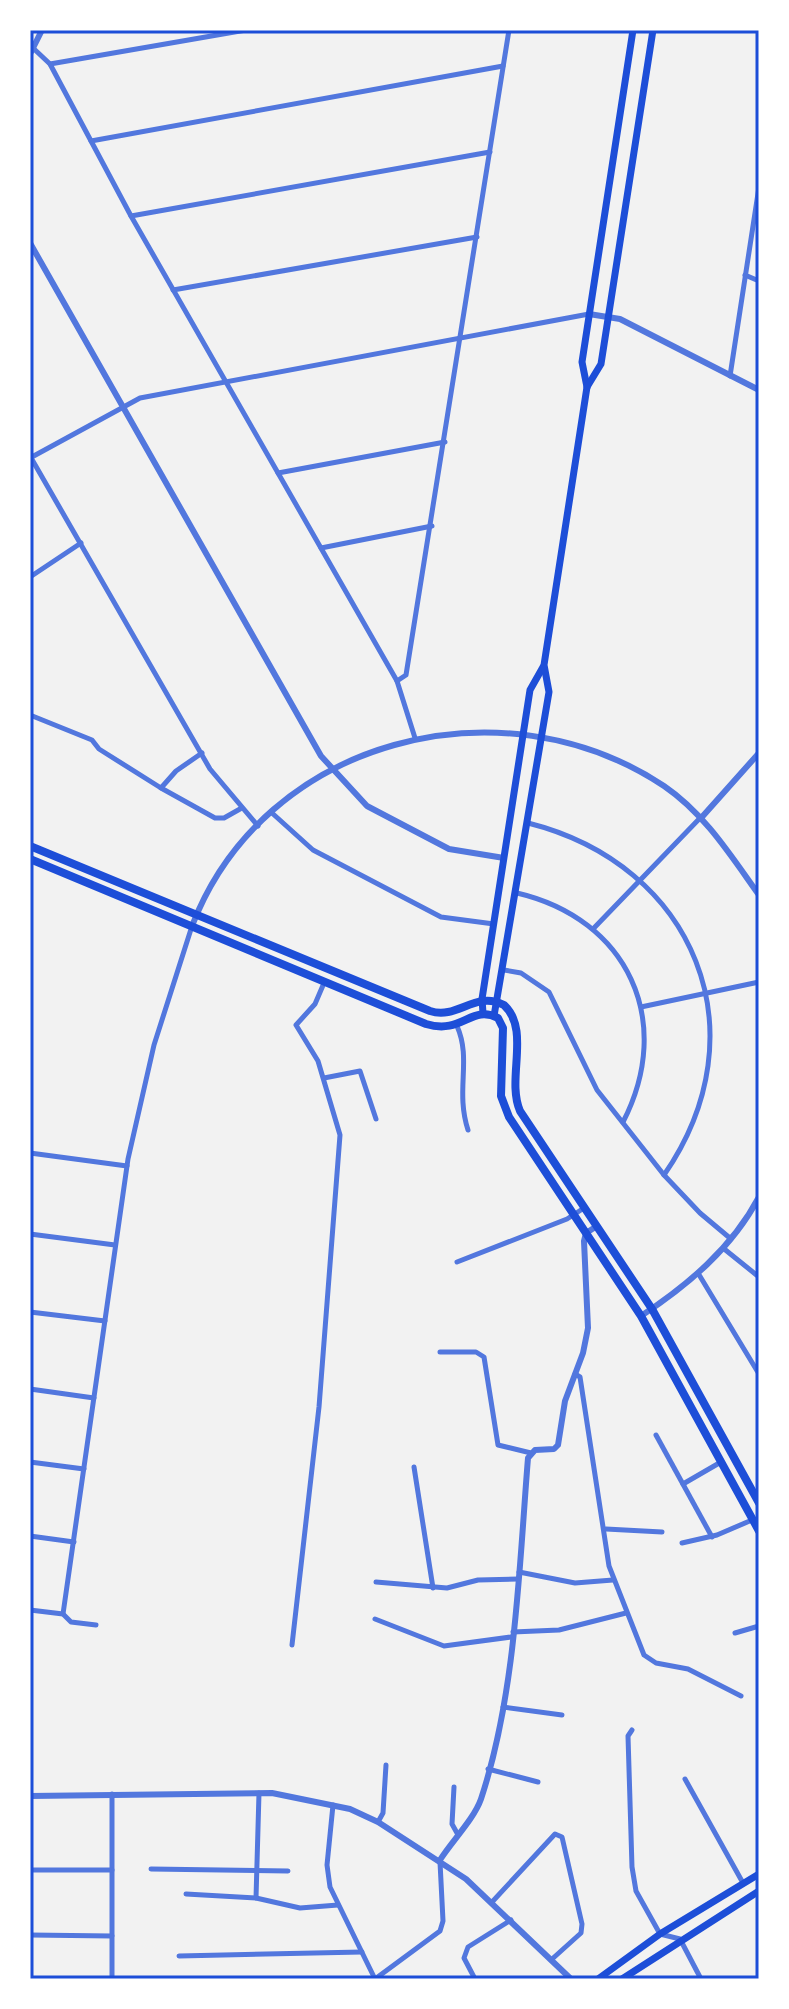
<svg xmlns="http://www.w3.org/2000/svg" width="789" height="2009" font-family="'Open Sans',sans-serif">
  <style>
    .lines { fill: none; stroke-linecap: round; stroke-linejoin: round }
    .minor { stroke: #5277de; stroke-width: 5 }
    .tertiary { stroke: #5277de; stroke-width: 6 }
    .secondary { stroke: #1d4ed8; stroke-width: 7 }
    .primary { stroke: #1d4ed8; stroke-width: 8 }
    .neatline { fill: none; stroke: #1d4ed8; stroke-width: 3 }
  </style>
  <rect width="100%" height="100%" fill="#f2f2f2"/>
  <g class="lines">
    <g class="minor">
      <path d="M 33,48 L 50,64 L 131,216 L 397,681 L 415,738"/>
      <path d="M 50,64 L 246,30"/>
      <path d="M 91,141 L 503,66"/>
      <path d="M 131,216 L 490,152"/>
      <path d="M 745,275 L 759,281"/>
      <path d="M 173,290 L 477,237"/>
      <path d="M 730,376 L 759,187"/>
      <path d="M 30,456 L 210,769 L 258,826"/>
      <path d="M 30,458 L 140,398 L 589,314"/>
      <path d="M 278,473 L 445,442"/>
      <path d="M 321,548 L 432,526"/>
      <path d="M 30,577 L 81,543"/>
      <path d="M 397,681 L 406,675 L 509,30"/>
      <path d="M 30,715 L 92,740 L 99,749 L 161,788 L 176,771 L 202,753"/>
      <path d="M 161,788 L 215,818 L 224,818 L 240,809"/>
      <path d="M 272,813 L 313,850 L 441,917 L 494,924"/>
      <path d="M 528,823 C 695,865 763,1032 664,1175"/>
      <path d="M 517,893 C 628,919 675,1021 623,1122"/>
      <path d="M 593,929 L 701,817"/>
      <path d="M 504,970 L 521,973 L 549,992 L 597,1090 L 664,1175 L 700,1213 L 731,1239"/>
      <path d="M 641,1007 L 759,982"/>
      <path d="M 457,1026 C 472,1060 455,1090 468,1130"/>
      <path d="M 324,1078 L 360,1071 L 376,1119"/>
      <path d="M 30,1153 L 127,1166"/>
      <path d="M 30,1234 L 115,1245"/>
      <path d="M 723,1248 L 759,1277"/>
      <path d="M 457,1262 L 567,1219 L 584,1208"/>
      <path d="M 698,1273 L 759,1374"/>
      <path d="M 30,1312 L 105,1321"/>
      <path d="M 440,1352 L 476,1352 L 484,1357 L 498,1445 L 531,1453"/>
      <path d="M 575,1374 L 580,1377 L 609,1566 L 644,1655 L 656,1663 L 688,1669 L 741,1696"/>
      <path d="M 30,1389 L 94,1398"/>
      <path d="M 656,1435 L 712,1537"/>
      <path d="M 30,1462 L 84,1469"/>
      <path d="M 414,1467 L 433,1588"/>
      <path d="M 683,1484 L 721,1462"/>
      <path d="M 606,1529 L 662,1532"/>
      <path d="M 30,1536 L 74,1542"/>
      <path d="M 682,1543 L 717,1535 L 752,1520"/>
      <path d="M 519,1572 L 575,1583 L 613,1580"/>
      <path d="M 376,1582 L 447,1588 L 478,1580 L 518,1579"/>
      <path d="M 30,1610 L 63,1614 L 71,1622 L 96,1625"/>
      <path d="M 63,1614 L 128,1159 L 154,1045 L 192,926"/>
      <path d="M 375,1619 L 444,1646 L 511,1637"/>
      <path d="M 513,1632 L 559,1630 L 626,1613"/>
      <path d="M 735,1633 L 759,1626"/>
      <path d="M 292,1645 L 319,1407 L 340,1135 L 318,1061 L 296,1025 L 315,1004 L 324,983"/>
      <path d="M 503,1707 L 562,1715"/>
      <path d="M 632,1730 L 628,1736 L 632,1867 L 636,1891 L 660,1934 L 680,1939 L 701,1979"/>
      <path d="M 488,1769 L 538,1782"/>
      <path d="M 685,1779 L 743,1883"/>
      <path d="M 454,1787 L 452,1824 L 457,1833"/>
      <path d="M 112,1794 L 112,1979"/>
      <path d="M 333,1805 L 327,1865 L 330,1887 L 375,1979"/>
      <path d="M 378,1822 L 383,1813 L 386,1765"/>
      <path d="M 151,1869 L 288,1871"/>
      <path d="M 30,1870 L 112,1870"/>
      <path d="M 186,1894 L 256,1898 L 300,1908 L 338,1905"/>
      <path d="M 256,1898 L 259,1793"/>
      <path d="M 493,1901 L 555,1834 L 562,1837 L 582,1924 L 581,1933 L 551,1960"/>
      <path d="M 30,1935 L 112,1936"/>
      <path d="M 179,1956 L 362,1952"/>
      <path d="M 375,1979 L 440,1931 L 443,1921 L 440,1862"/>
      <path d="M 475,1979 L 464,1958 L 468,1947 L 511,1920"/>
    </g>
    <g class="tertiary">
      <path d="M 30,54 L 42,30"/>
      <path d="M 30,243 L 321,756 L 367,806 L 449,849 L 504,858"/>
      <path d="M 589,314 L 620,319 L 759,390"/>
      <path d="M 702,817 L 759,753"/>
      <path d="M 192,926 C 264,738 502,678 664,786 C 705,814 731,856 759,895"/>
      <path d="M 641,1316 C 688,1285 732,1248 759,1197"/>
      <path d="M 30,1796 L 272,1793 L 350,1809 L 378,1822 L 466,1879 L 571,1979"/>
      <path d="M 440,1860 C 452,1841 474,1819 481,1799 C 516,1693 519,1568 528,1458 L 535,1450 L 554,1449 L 558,1445 L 565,1401 L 583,1353 L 588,1328 L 584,1241 L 586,1233 L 597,1226"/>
    </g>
    <g class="secondary">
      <path d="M 587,387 L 582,362 L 633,30"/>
      <path d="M 483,1013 L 482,999 L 530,690 L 543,667"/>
      <path d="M 494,1016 L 549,692 L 544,665 L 587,387 L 601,364 L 653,30"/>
      <path d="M 598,1979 L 660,1934 L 759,1874"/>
      <path d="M 622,1979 L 759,1891"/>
    </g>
    <g class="primary">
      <path d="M 30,846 L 430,1011 C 458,1020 475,990 504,1005 C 531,1030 506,1079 520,1111 L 652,1309 L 759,1503"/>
      <path d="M 30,859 L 426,1024 C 463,1035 471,1004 498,1018 L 503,1028 L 501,1096 L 509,1117 L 641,1316 L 759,1531"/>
    </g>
  </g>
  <rect width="789" height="2009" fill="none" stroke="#ffffff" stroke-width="64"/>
  <rect x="32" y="32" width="725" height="1945" class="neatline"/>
</svg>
